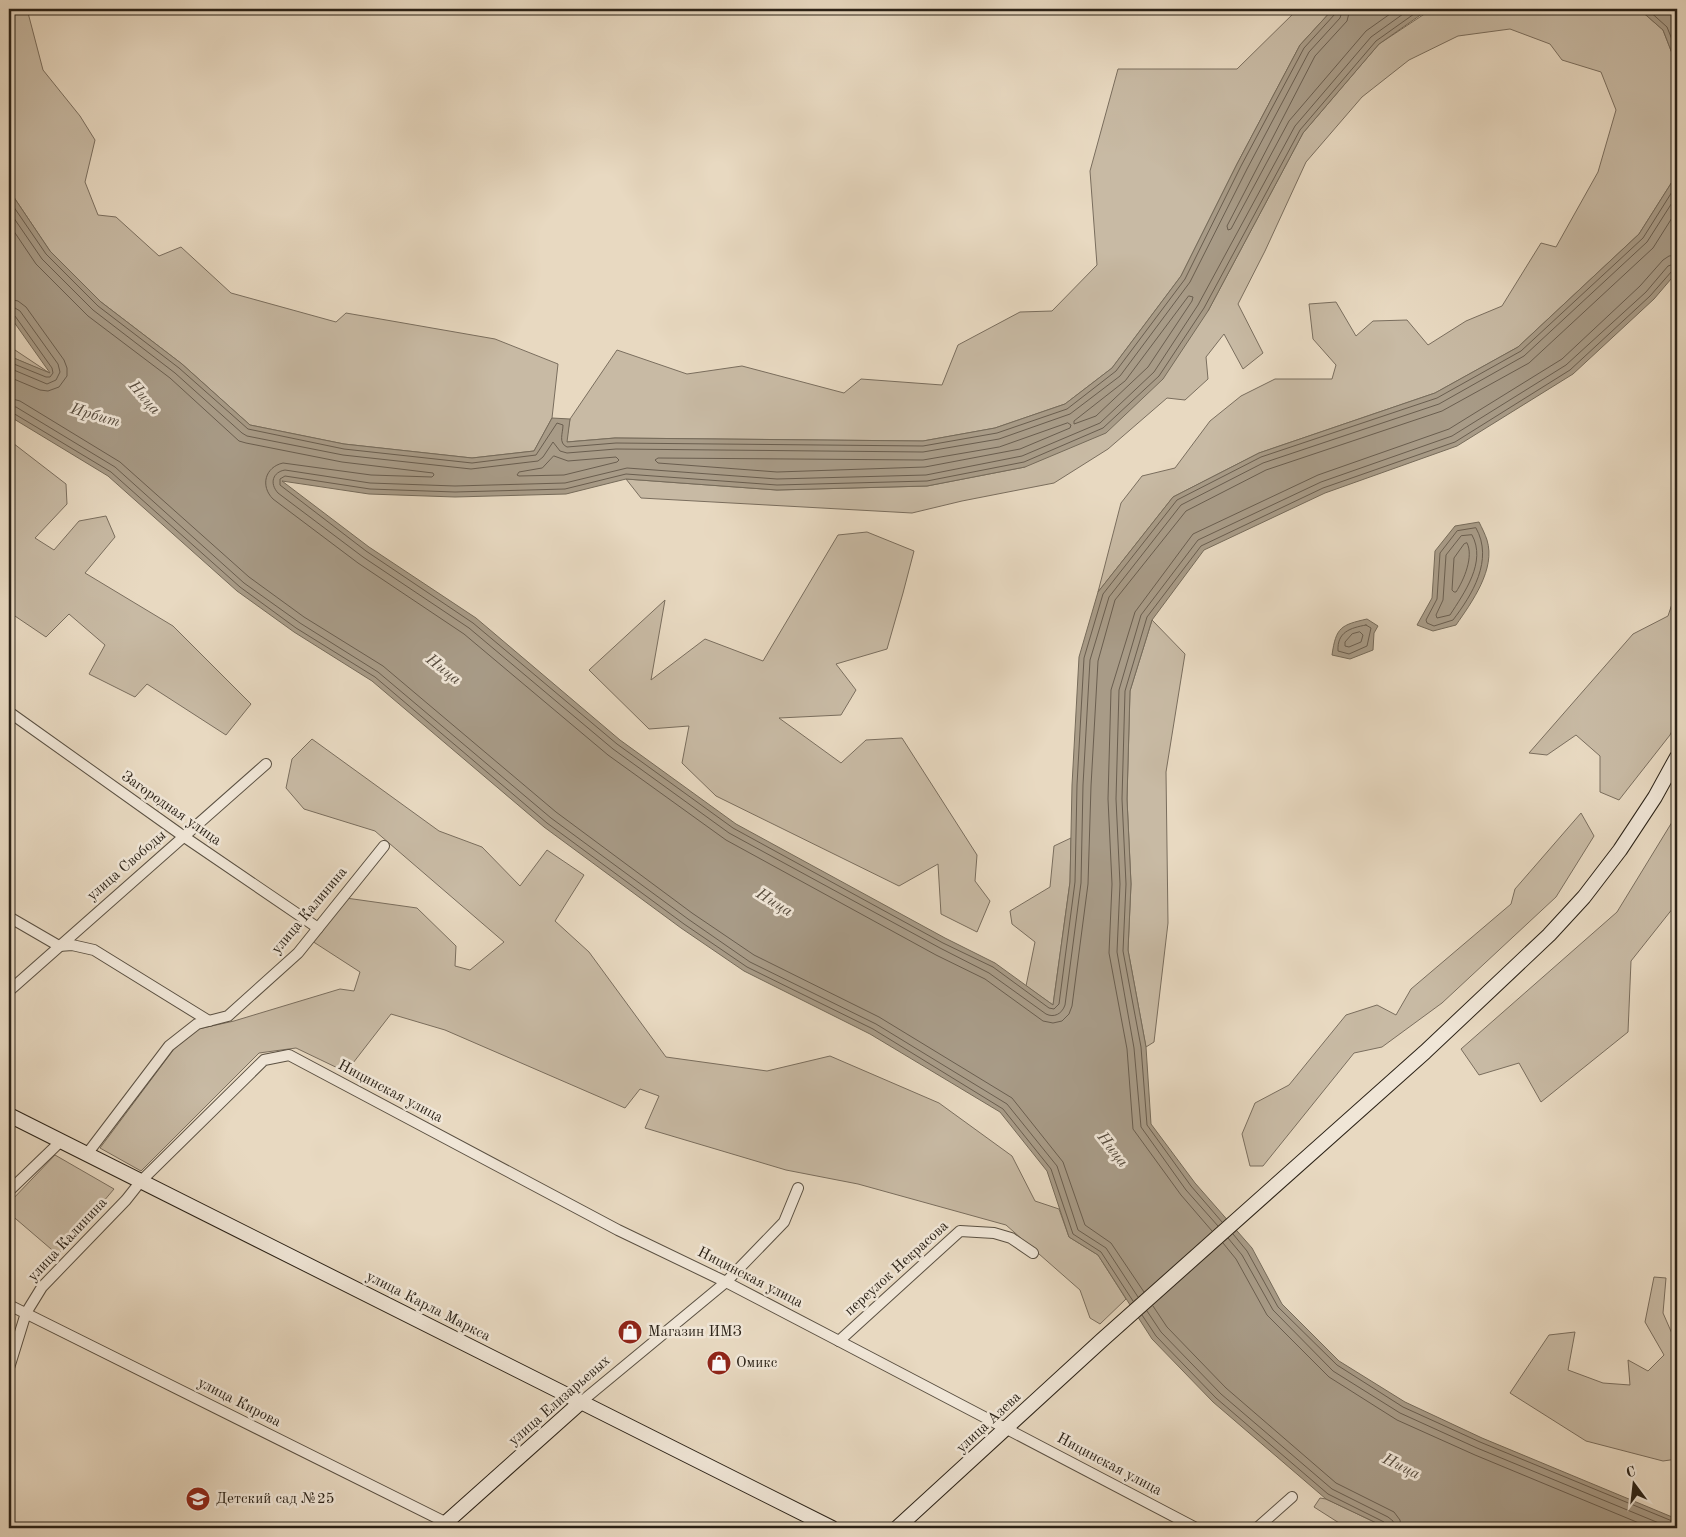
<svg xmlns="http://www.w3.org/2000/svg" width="1686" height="1537" font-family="'Old Standard TT',serif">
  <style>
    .green { fill: #c8baa4; stroke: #7a6e5e }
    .water { fill: #a89b87; stroke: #766b5a }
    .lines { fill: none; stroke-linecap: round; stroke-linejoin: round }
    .shore { stroke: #6a5e4f; stroke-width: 1 }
    .street-casing { stroke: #5a5042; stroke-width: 12 }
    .secondary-casing { stroke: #2b2217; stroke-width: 16 }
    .street { stroke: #f0e6d7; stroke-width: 10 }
    .secondary { stroke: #f0e6d7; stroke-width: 14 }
    .labels { text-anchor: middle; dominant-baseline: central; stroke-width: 5; stroke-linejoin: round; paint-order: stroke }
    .street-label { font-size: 15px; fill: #2b2217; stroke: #f0e6d7 }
    .poi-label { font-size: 15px; fill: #2b2217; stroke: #f0e6d7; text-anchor: start }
    .water-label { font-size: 16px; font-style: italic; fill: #574c3e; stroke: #f0e6d7 }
  </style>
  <rect width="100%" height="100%" fill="#e8d9c1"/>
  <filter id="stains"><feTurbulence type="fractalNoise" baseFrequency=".004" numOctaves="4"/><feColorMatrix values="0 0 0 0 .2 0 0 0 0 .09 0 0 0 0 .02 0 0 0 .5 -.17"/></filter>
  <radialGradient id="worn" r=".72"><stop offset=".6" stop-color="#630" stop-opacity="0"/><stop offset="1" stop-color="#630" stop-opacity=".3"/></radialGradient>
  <g class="green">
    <path d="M 9,9 L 27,9 L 43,70 L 80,116 L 95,140 L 85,182 L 98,215 L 116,217 L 159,256 L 181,247 L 231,293 L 336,322 L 346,313 L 495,339 L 558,364 L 552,418 L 534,451 L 472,458 L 344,444 L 250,425 L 182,364 L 101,302 L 50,251 L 9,190 Z"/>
    <path d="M 1298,9 L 1333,9 L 1300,45 L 1237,164 L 1181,276 L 1112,368 L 1065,404 L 995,428 L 923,441 L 615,438 L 566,442 L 570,419 L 617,350 L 687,374 L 742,366 L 844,393 L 861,379 L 942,385 L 958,345 L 1020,312 L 1052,311 L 1097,265 L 1090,171 L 1118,69 L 1237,69 Z"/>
    <path d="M 1432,9 L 1639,9 L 1663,30 L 1677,66 L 1677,174 L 1639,234 L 1518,347 L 1435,393 L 1259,453 L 1173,497 L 1098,592 L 1121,503 L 1142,476 L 1175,468 L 1210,421 L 1241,396 L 1275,379 L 1332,379 L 1336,365 L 1313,339 L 1309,304 L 1336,302 L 1356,336 L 1373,321 L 1407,320 L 1428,345 L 1466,321 L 1502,306 L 1541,243 L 1556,247 L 1598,172 L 1616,110 L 1601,72 L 1562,60 L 1550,44 L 1510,29 L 1458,36 L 1409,60 L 1362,97 L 1306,162 L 1265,251 L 1238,304 L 1263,353 L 1243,369 L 1224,334 L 1206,357 L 1208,379 L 1185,400 L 1167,398 L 1108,449 L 1054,483 L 962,501 L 912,513 L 641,498 L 626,479 L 777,490 L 927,486 L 1025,467 L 1208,311 L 1303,133 L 1379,44 Z"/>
    <path d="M 9,346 L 51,374 L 9,356 Z"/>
    <path d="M 9,440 L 66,484 L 67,504 L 35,538 L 54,550 L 79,521 L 106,516 L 115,537 L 85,573 L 173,626 L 251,704 L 226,735 L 147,684 L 135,697 L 89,674 L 105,645 L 69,614 L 46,637 L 9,612 Z"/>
    <path d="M 867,532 L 914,551 L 903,593 L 887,649 L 836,664 L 856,690 L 841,715 L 779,718 L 841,763 L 866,740 L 902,738 L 977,855 L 975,881 L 990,901 L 977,932 L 941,914 L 938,864 L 899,886 L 716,796 L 682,763 L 689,726 L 649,729 L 589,670 L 665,600 L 651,680 L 705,639 L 763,661 L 838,535 Z"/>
    <path d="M 1677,589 L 1677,721 L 1670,735 L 1619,800 L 1600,792 L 1600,756 L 1576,735 L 1547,755 L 1529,753 L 1633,634 L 1668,616 Z"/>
    <path d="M 1152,620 L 1185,654 L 1166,772 L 1168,923 L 1154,1042 L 1146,1047 L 1128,950 L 1131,884 L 1127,799 L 1130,691 Z"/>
    <path d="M 312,739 L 439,831 L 482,847 L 520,886 L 547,850 L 584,875 L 555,921 L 589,952 L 666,1057 L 767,1071 L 830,1056 L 939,1103 L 1012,1156 L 1035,1201 L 1059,1209 L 1069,1237 L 1098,1255 L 1126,1299 L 1100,1324 L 1090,1318 L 1080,1290 L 1006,1225 L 858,1184 L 786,1170 L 645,1128 L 659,1096 L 640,1089 L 625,1108 L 445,1030 L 391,1014 L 346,1072 L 296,1048 L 259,1053 L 141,1171 L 100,1148 L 174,1049 L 198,1029 L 234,1021 L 340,989 L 354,991 L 360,972 L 312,941 L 346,898 L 417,908 L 456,946 L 455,966 L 470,970 L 504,942 L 375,831 L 304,809 L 286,788 L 292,759 Z"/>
    <path d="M 1581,813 L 1594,836 L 1556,897 L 1442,1003 L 1382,1047 L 1354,1053 L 1263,1166 L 1250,1166 L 1242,1134 L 1255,1103 L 1289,1085 L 1346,1015 L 1377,1005 L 1396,1015 L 1411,989 L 1511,904 L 1515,889 Z"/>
    <path d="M 1677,814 L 1677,903 L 1631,961 L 1628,1032 L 1541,1102 L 1519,1063 L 1479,1075 L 1461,1049 L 1617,912 Z"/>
    <path d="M 1071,838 L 1070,882 L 1053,1005 L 1026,986 L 1035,942 L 1012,924 L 1010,911 L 1050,887 L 1054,846 Z"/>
    <path d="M 55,1155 L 114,1189 L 58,1255 L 9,1213 L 9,1203 Z"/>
    <path d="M 1654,1277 L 1666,1278 L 1663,1313 L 1677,1345 L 1677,1459 L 1663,1461 L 1586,1441 L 1510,1393 L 1549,1335 L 1575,1332 L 1568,1370 L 1603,1383 L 1630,1385 L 1628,1360 L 1648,1371 L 1664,1355 L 1645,1322 Z"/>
    <path d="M 1320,1498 L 1326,1499 L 1387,1528 L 1347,1528 L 1314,1507 Z"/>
  </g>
  <g class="water">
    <path d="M 1333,9 L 1429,9 L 1379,44 L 1303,133 L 1208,311 L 1163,379 L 1106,433 L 1025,467 L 927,486 L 777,490 L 626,479 L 566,494 L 455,497 L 369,494 L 282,481 L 369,547 L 476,618 L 620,740 L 736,824 L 945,938 L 995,963 L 1053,1005 L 1070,882 L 1072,785 L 1079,657 L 1098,592 L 1173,497 L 1259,453 L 1435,393 L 1518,347 L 1639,234 L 1677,174 L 1677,272 L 1654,299 L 1573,374 L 1457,446 L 1325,493 L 1204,550 L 1152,620 L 1130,691 L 1127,799 L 1131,884 L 1128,950 L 1146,1047 L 1151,1124 L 1195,1183 L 1252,1248 L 1282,1304 L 1339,1361 L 1405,1402 L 1482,1438 L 1677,1519 L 1677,1528 L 1387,1528 L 1326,1499 L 1213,1402 L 1152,1339 L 1098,1255 L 1069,1237 L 1047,1171 L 1000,1112 L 870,1034 L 744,971 L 681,928 L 544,827 L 372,681 L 294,632 L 237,591 L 108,476 L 9,416 L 9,356 L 50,373 L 9,315 L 9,190 L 50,251 L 101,302 L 182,364 L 250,425 L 344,444 L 472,458 L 534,451 L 552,418 L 570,419 L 567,442 L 615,438 L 923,441 L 995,428 L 1065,404 L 1112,368 L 1181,276 L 1237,164 L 1300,45 Z"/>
    <path d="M 1639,9 L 1677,9 L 1677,66 L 1663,30 Z"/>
    <path d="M 1479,522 C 1482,528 1485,534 1487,540 C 1496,569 1472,602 1456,625 L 1433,631 L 1417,625 L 1432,598 L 1435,551 L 1455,526 Z"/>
    <path d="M 1367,619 L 1378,626 L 1374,633 L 1373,650 L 1350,659 L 1332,655 C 1336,627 1341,625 1367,619 Z"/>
  </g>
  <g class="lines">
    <g class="shore">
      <path d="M 1350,9 L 1347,21 L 1315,56 L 1227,226 L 1228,230 L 1231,229 L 1289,121 L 1366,31 L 1397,9"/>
      <path d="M 1410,9 L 1371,37 L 1295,126 L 1198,305 L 1154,372 L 1100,423 L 1022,456 L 926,475 L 777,479 L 627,468 L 565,483 L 455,486 L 370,483 L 285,470 C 273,472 269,483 278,493 L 363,557 L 469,628 L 613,749 L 729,833 L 940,948 L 989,973 L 1046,1014 C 1054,1018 1062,1014 1065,1005 L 1081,883 L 1083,785 L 1090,660 L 1109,597 L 1181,505 L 1263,463 L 1439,404 L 1524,356 L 1647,242 L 1677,195"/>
      <path d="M 1421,9 L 1376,41 L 1300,130 L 1204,308 L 1159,376 L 1103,428 L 1024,462 L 927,481 L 777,485 L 626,474 L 565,489 L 455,492 L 370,489 L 285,476 L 280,479 L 280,485 L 366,551 L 473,623 L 617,744 L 733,828 L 943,943 L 993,967 L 1049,1008 L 1054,1009 L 1059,1004 L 1075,882 L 1077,785 L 1084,658 L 1103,594 L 1177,500 L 1261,457 L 1437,398 L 1521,351 L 1643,238 L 1677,184"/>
      <path d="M 1647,9 L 1667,27 L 1677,52"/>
      <path d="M 9,200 L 46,254 L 98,306 L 179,368 L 248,429 L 344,449 L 472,463 L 536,455 L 557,423 L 563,425 C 563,433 558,443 567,447 L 616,443 L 923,446 L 997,433 L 1067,409 L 1116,371 L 1185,279 L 1241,166 L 1304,48 L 1335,14 L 1337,9"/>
      <path d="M 9,211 L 42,259 L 93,310 L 175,373 L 242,433 L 247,436 L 343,455 L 471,469 L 538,461 L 543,457 L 553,442 L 560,451 L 567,453 L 616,449 L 923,452 L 999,439 L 1070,414 L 1120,376 L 1190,282 L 1247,169 L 1309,52 L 1340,18 L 1343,9"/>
      <path d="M 9,224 L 36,264 L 88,316 L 170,378 L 239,441 L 246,443 L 342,462 L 433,473 L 434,475 L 432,477 L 371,475 L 283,463 C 265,467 260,486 273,499 L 358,563 L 464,634 L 608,755 L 726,840 L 936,955 L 985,979 L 1043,1021 L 1053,1023 L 1062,1021 L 1069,1014 L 1072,1006 L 1088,884 L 1091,786 L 1098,661 L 1115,600 L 1186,511 L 1266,470 L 1442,411 L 1529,363 L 1653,248 L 1677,210"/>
      <path d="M 1189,296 L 1193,297 L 1192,301 L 1148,367 L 1096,416 L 1074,424 L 1074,421 L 1125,381 Z"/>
      <path d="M 9,299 L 18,301 L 26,307 L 64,360 L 67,368 L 67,376 L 59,387 L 48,391 L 40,390 L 9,377"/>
      <path d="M 9,307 L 15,308 L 20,311 L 58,364 L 60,372 L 56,380 L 47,384 L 9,368"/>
      <path d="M 9,313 L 15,316 L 52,368 L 53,373 L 50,377 L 46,377 L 9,362"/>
      <path d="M 9,398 L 20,401 L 120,462 L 249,577 L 304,617 L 383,666 L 556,812 L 692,913 L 754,955 L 879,1017 L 1012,1098 L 1063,1162 L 1085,1225 L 1111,1243 L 1144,1292"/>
      <path d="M 9,406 L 16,407 L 115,467 L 244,583 L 300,623 L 378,672 L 551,818 L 688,919 L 750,962 L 876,1024 L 1007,1104 L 1057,1166 L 1078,1230 L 1106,1248 L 1138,1297"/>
      <path d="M 9,412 L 13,413 L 111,472 L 240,587 L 296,628 L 375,677 L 547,823 L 684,924 L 747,967 L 873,1029 L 1003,1109 L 1051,1169 L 1073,1234 L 1101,1252 L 1133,1301"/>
      <path d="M 1068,423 L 1071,425 L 1070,428 L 1020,449 L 925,467 L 777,472 L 658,463 L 655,460 L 658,458 L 923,460 L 999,447 Z"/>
      <path d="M 554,456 L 568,461 L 616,457 L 619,460 L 617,462 L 564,475 L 519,476 L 517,475 L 519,472 L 542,468 Z"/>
      <path d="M 1476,528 C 1494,560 1472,595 1453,620 L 1434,626 L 1427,623 L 1426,620 L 1437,599 L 1440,553 L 1457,531 Z"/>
      <path d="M 1472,535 C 1487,562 1464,593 1450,615 L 1437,618 L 1436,615 L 1443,600 L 1446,555 L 1461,536 Z"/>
      <path d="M 1467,543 C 1474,556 1464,580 1456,592 L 1454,592 L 1452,590 L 1454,558 L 1464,544 Z"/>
      <path d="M 1366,625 L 1371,628 L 1367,646 L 1349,654 L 1338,651 C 1337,632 1350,628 1366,625 Z"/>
      <path d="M 1360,632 L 1363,635 L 1361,642 L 1349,647 L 1345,646 L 1345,642 L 1352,634 Z"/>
      <path d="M 1222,1222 L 1191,1186 L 1147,1125 L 1141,1047 L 1123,951 L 1126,884 L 1122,799 L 1125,691 L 1147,617 L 1201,546 L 1323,488 L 1455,442 L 1570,370 L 1650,296 L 1672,271 L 1677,269"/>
      <path d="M 1218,1226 L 1186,1190 L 1141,1127 L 1134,1048 L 1117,952 L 1120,884 L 1116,799 L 1119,690 L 1141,615 L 1198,540 L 1321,482 L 1452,436 L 1566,365 L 1646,292 L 1668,266 L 1677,263"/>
      <path d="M 1212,1231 L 1181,1195 L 1133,1129 L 1127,1049 L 1109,953 L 1112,884 L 1108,799 L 1111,690 L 1135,612 L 1193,534 L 1318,475 L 1449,429 L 1562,359 L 1640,286 L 1663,260 L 1669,256 L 1677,255"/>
      <path d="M 1233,1234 L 1247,1251 L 1278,1307 L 1337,1365 L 1403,1407 L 1480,1442 L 1677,1523"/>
      <path d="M 1228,1238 L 1242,1255 L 1273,1310 L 1333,1371 L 1400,1413 L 1477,1448 L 1671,1528"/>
      <path d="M 1223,1243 L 1236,1259 L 1267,1315 L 1329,1377 L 1397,1420 L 1475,1455 L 1651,1528"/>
      <path d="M 1153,1306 L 1167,1327 L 1226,1388 L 1336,1483 L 1394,1512 L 1400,1520 L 1401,1528"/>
      <path d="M 1147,1311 L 1161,1332 L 1221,1394 L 1332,1489 L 1388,1517 L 1393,1521 L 1394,1528"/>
      <path d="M 1142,1315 L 1156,1336 L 1216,1398 L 1328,1494 L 1384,1522 L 1387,1528"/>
    </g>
    <defs>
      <g id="street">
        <path d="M 9,712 L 183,836 L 318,928"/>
        <path d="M 9,917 L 59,946 L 72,945 L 94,950 L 209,1021"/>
        <path d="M 9,991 L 266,764"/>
        <path d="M 87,1154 L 169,1046 L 197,1024 L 228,1016 L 298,953 L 384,846"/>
        <path d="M 9,1191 L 61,1141"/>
        <path d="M 9,1305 L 457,1528"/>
        <path d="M 839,1341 L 960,1231 L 994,1233 L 1011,1238 L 1033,1253"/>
        <path d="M 9,1368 L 26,1313 L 42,1287 L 126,1200 L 141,1181 L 264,1060 L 289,1055 L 618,1230 L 726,1282 L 839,1341 L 1196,1528"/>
        <path d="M 581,1402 L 726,1282 L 784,1222 L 798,1188"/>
        <path d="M 1257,1528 L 1292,1497"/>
      </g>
      <g id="secondary">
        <path d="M 9,1115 L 832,1528"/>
        <path d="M 440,1528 L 581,1402"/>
        <path d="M 897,1528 L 1102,1340 L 1425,1052 L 1549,935 L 1584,897 L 1620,850 L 1655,797 L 1677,757"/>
      </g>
    </defs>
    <use href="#street" class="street-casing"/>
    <use href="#secondary" class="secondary-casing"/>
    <use href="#street" class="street"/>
    <use href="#secondary" class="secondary"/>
  </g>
  <defs>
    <symbol id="shop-disc" viewBox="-11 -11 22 22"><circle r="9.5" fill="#8f2418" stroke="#f0e6d7"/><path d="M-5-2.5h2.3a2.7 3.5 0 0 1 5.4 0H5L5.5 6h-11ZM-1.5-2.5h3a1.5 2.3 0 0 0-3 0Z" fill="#fff"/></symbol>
    <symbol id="school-disc" viewBox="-11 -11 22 22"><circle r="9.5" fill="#8f2418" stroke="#f0e6d7"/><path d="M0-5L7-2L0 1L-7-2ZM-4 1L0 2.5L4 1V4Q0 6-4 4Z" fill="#fff"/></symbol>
  </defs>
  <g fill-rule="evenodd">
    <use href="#shop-disc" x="616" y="1318" width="28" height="28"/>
    <use href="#shop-disc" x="705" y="1349" width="28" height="28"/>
    <use href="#school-disc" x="184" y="1485" width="28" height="28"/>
  </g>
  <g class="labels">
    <g class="street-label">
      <text transform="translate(171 809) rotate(35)">Загородная улица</text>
      <text transform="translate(127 866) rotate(-41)">улица Свободы</text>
      <text transform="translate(310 911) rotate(-50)">улица Калинина</text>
      <text transform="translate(390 1092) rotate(28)">Ницинская улица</text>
      <text transform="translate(68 1240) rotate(-47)">улица Калинина</text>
      <text transform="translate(897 1269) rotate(-42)">переулок Некрасова</text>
      <text transform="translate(750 1278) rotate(27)">Ницинская улица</text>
      <text transform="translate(428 1307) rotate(27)">улица Карла Маркса</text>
      <text transform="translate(560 1401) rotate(-41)">улица Елизарьевых</text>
      <text transform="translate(239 1403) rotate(27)">улица Кирова</text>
      <text transform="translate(989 1423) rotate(-43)">улица Азева</text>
      <text transform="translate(1109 1465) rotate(28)">Ницинская улица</text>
    </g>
    <g class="poi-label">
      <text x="648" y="1332">Магазин ИМЗ</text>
      <text x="736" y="1363">Омикс</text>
      <text x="216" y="1499">Детский сад №25</text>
    </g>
    <g class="water-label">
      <text transform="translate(144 398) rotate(49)">Ница</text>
      <text transform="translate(95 416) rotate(16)">Ирбит</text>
      <text transform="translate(443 670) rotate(38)">Ница</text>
      <text transform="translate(774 903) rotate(32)">Ница</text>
      <text transform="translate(1112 1150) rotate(52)">Ница</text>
      <text transform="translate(1401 1467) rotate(26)">Ница</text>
    </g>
  </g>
  <rect width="1686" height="1537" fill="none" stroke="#e8d9c1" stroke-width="30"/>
  <rect x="10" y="10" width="1666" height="1517" fill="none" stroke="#2b2217" stroke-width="2.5"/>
  <rect x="15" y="15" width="1656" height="1507" fill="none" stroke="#2b2217"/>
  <g transform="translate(1634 1484) rotate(345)" stroke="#f0e6d7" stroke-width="4" paint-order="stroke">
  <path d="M0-4L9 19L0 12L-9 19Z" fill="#2b2217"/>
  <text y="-8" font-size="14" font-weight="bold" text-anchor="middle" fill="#2b2217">С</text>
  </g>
  <rect width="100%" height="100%" filter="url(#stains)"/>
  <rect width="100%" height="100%" fill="url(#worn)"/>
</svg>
